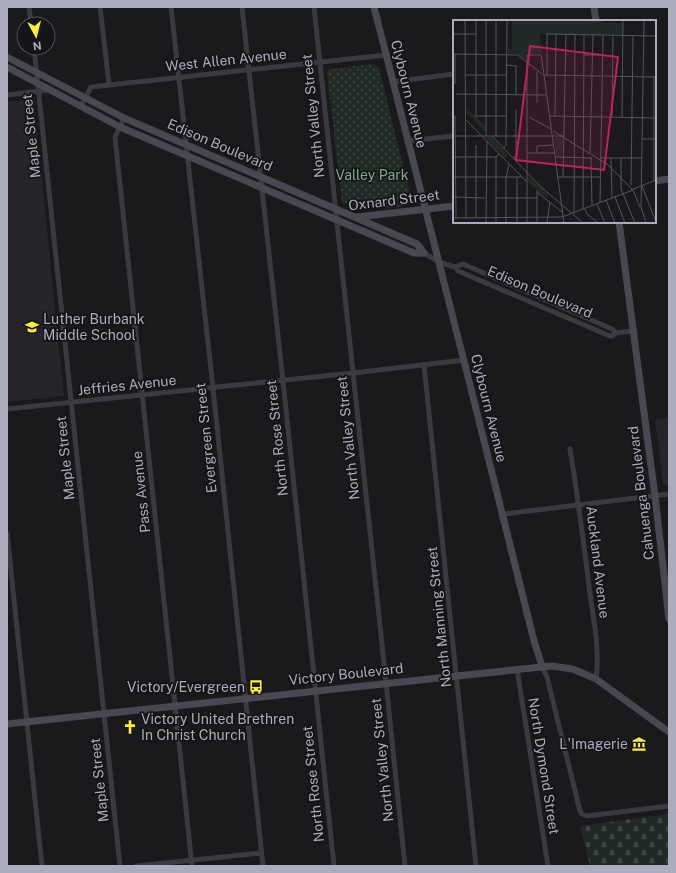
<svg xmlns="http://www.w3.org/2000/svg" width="676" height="873" font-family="'Public Sans',sans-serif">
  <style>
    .built { fill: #272529 }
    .cemetery { fill: url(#cemetery-stones) }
    .park { fill: url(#park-dots) }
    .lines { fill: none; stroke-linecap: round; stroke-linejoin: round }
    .street { stroke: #3b3a42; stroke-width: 5 }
    .secondary { stroke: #484852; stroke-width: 7 }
    .labels { text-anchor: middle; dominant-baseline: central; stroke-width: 3.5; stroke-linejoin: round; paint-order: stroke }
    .street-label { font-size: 14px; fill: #abacbd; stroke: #151417 }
    .park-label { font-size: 14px; fill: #80a98e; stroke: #151417 }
    .poi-label { font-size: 14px; fill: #abacbd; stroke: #151417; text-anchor: start }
    .inset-road { fill: none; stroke: #54545c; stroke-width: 1 }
    .view { fill: #c11f60; fill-opacity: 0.15; stroke: #c11f60; stroke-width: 2 }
    .inset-edge { fill: none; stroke: #abacbd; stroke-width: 2 }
  </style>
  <defs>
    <pattern id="cemetery-stones" width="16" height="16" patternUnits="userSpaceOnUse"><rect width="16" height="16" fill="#212b25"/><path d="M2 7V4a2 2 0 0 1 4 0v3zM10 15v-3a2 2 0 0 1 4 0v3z" fill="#3f4743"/></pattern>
    <pattern id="park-dots" width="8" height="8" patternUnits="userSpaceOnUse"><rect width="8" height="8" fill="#212b25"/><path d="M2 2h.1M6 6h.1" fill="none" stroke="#3f4743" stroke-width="1.8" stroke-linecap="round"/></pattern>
  </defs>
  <rect width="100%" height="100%" fill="#1a1a1c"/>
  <g class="built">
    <path d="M 31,99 L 34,102 L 64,396 L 7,402 L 7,102 Z"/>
    <path d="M 669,417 L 669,486 L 667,486 L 663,483 L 655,419 Z"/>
  </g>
  <path class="cemetery" d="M 669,814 L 669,866 L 590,866 L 580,826 Z"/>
  <path class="park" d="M 374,64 L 379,68 L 411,197 L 409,204 C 390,212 361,208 342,203 L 327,72 L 329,69 Z"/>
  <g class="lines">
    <g class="street">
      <path d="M 29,7 L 31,24"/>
      <path d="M 100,7 L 109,84"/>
      <path d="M 171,7 L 213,388 L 263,866"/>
      <path d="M 242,7 L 283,381 L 334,866"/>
      <path d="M 314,7 L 382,644 L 405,866"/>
      <path d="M 34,48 L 120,866"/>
      <path d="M 392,82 L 454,74"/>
      <path d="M 7,95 L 49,90"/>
      <path d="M 81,106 L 91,87 L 386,55"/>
      <path d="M 124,118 L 115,137 L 192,866"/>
      <path d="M 407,141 L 454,136"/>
      <path d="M 424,253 L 439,262 L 455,267 L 458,271 L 610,336 L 612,336 L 616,333 L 633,331"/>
      <path d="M 455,267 L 463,264 L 612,329 L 616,333"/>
      <path d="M 424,365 L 476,866"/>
      <path d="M 7,409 L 353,373 L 464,360"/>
      <path d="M 570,449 C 578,497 584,546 590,594 C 594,622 600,652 596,679"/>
      <path d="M 503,514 L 669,494"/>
      <path d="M 7,533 L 42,866"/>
      <path d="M 542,666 L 547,677 L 580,811 L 582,814 L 587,816 L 669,806"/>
      <path d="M 517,669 L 548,866"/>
      <path d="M 136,866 L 261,853"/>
    </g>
    <g class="secondary">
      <path d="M 374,7 L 466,369 L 534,641 L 542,666"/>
      <path d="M 594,7 L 596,21"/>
      <path d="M 7,57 L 124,118 L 417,244 L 424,253"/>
      <path d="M 7,67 L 120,127 L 414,253 L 424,253"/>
      <path d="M 655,181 L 669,179"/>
      <path d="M 357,217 L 454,206"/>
      <path d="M 619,222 L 655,496 L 669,619"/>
      <path d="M 7,724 L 551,666 L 573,669 L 596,679 L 669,732"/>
    </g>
  </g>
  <defs>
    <symbol id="school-bare" viewBox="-9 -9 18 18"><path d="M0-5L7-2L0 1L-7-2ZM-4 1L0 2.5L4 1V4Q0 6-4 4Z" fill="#fff12f" stroke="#151417" stroke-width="2.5" paint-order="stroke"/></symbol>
    <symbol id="bus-bare" viewBox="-9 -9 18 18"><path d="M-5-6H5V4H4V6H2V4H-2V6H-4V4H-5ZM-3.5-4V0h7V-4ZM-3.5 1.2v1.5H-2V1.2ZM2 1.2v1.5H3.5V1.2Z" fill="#fff12f" stroke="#151417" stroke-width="2.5" paint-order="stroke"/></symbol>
    <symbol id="church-bare" viewBox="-9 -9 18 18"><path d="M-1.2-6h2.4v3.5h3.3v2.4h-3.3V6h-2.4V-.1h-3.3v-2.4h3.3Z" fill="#fff12f" stroke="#151417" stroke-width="2.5" paint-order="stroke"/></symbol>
    <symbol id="museum-bare" viewBox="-9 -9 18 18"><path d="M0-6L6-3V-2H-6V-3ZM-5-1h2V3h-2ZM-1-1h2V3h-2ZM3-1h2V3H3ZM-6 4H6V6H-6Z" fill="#fff12f" stroke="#151417" stroke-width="2.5" paint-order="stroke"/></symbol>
  </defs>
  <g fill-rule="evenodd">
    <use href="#school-bare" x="22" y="317" width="20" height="20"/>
    <use href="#bus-bare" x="246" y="677" width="20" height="20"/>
    <use href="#church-bare" x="120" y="717" width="20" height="20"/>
    <use href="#museum-bare" x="629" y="734" width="20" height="20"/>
  </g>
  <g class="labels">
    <g class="street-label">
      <text transform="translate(226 60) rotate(-6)">West Allen Avenue</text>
      <text transform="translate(409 94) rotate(76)">Clybourn Avenue</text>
      <text transform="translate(313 116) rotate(-96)">North Valley Street</text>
      <text transform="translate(31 136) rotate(-96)">Maple Street</text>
      <text transform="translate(220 145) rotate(23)">Edison Boulevard</text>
      <text transform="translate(394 200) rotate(-7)">Oxnard Street</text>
      <text transform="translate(540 292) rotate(23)">Edison Boulevard</text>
      <text transform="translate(127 385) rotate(-6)">Jeffries Avenue</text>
      <text transform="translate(489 408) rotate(76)">Clybourn Avenue</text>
      <text transform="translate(206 438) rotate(-96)">Evergreen Street</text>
      <text transform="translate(277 438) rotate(-96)">North Rose Street</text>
      <text transform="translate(348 438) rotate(-96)">North Valley Street</text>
      <text transform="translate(65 458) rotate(-96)">Maple Street</text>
      <text transform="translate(141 492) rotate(-96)">Pass Avenue</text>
      <text transform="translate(641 493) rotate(-97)">Cahuenga Boulevard</text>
      <text transform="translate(598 562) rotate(83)">Auckland Avenue</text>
      <text transform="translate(439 617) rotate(-96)">North Manning Street</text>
      <text transform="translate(346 674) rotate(-6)">Victory Boulevard</text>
      <text transform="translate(382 760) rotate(-96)">North Valley Street</text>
      <text transform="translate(544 766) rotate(81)">North Dymond Street</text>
      <text transform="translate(99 780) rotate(-96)">Maple Street</text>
      <text transform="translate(313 784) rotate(-96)">North Rose Street</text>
    </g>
    <g class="park-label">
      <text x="372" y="175">Valley Park</text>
    </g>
    <g class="poi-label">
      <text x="43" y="319">Luther Burbank<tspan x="43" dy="16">Middle School</tspan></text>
      <text x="245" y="687" text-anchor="end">Victory/Evergreen</text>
      <text x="141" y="719">Victory United Brethren<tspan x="141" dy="16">In Christ Church</tspan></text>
      <text x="628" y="744" text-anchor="end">L'Imagerie</text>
    </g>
  </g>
  <g transform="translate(453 20)">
    <rect width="203" height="203" fill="#1a1a1c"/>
    <path d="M 14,89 L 32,105 L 32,111 L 14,93 ZM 32,117 L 38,117 L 55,135 L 52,138 ZM 75,156 L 96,175 L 94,178 L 100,183 L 75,162 Z" fill="#212b25"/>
    <path d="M 59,0 L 150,0 L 149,15 L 87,14 L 89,33 L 73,34 L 72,39 L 65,34 L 55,33 L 55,29 L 59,29 Z" fill="#212b25"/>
    <path d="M 150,3 L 169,3 L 169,14 L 149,14 ZM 101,117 L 110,118 L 109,136 L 103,136 Z" fill="#212b25"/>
    <path class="inset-road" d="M 12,0 L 13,198M 23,0 L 23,97M 33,0 L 33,116M 43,0 L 43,116M 191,0 L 188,187 L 193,203M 0,14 L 23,14M 0,34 L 65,35 L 90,55 L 203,57M 2,34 L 2,64M 131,35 L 149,35M 74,42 L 74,35 L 88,35 L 91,55M 74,43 L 74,203M 53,45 L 63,46 L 63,75M 13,55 L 53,55M 91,55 L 111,203M 94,55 L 94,14 L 203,16M 201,57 L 201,161M 3,74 L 94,75M 84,83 L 84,52M 0,96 L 2,96 L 3,198M 23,96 L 53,96M 96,96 L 203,98M 102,96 L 103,15M 76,97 L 98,109M 159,97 L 160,15M 169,97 L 170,0M 13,100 L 73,161M 100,111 L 154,144 L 180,170M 0,116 L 111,116M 39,116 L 87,166 L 130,203M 189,119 L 203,119M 50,129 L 53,125 L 54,0M 74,133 L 101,133M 84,133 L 84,126 L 100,125M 137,133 L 140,15M 0,137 L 43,137M 102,137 L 139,138M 138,138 L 139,186M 147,138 L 189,138M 158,138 L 159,178M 168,138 L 168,169 L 182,203M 60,139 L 63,135 L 63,90M 0,157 L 69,157M 64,157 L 64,203M 104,157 L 147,157M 110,157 L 113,15M 178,165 L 180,15M 189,166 L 203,202M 84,170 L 84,203M 178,170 L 203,160M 180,170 L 187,187M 84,172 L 109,192M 0,177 L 33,178M 162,177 L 172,203M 43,178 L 84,178M 153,180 L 162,203M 147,183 L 150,15M 144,184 L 152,203M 130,189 L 131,15M 132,189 L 134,194 L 145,203M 121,193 L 122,15M 0,198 L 109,197 L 180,170M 23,198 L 23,125M 33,203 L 34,121M 43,203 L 43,137 L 46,134M 53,203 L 53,158 L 56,144M 94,203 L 97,182"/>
    <path class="view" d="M 77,26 L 165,37 L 151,150 L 63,140 Z"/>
    <rect width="203" height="203" class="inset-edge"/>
  </g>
  <rect width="676" height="873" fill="none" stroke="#abacbd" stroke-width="16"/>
  <g transform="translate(36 36) rotate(173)"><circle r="19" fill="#151417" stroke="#515159"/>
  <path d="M0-3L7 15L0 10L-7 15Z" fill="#fff12f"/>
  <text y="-6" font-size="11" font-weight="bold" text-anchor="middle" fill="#abacbd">N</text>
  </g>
</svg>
